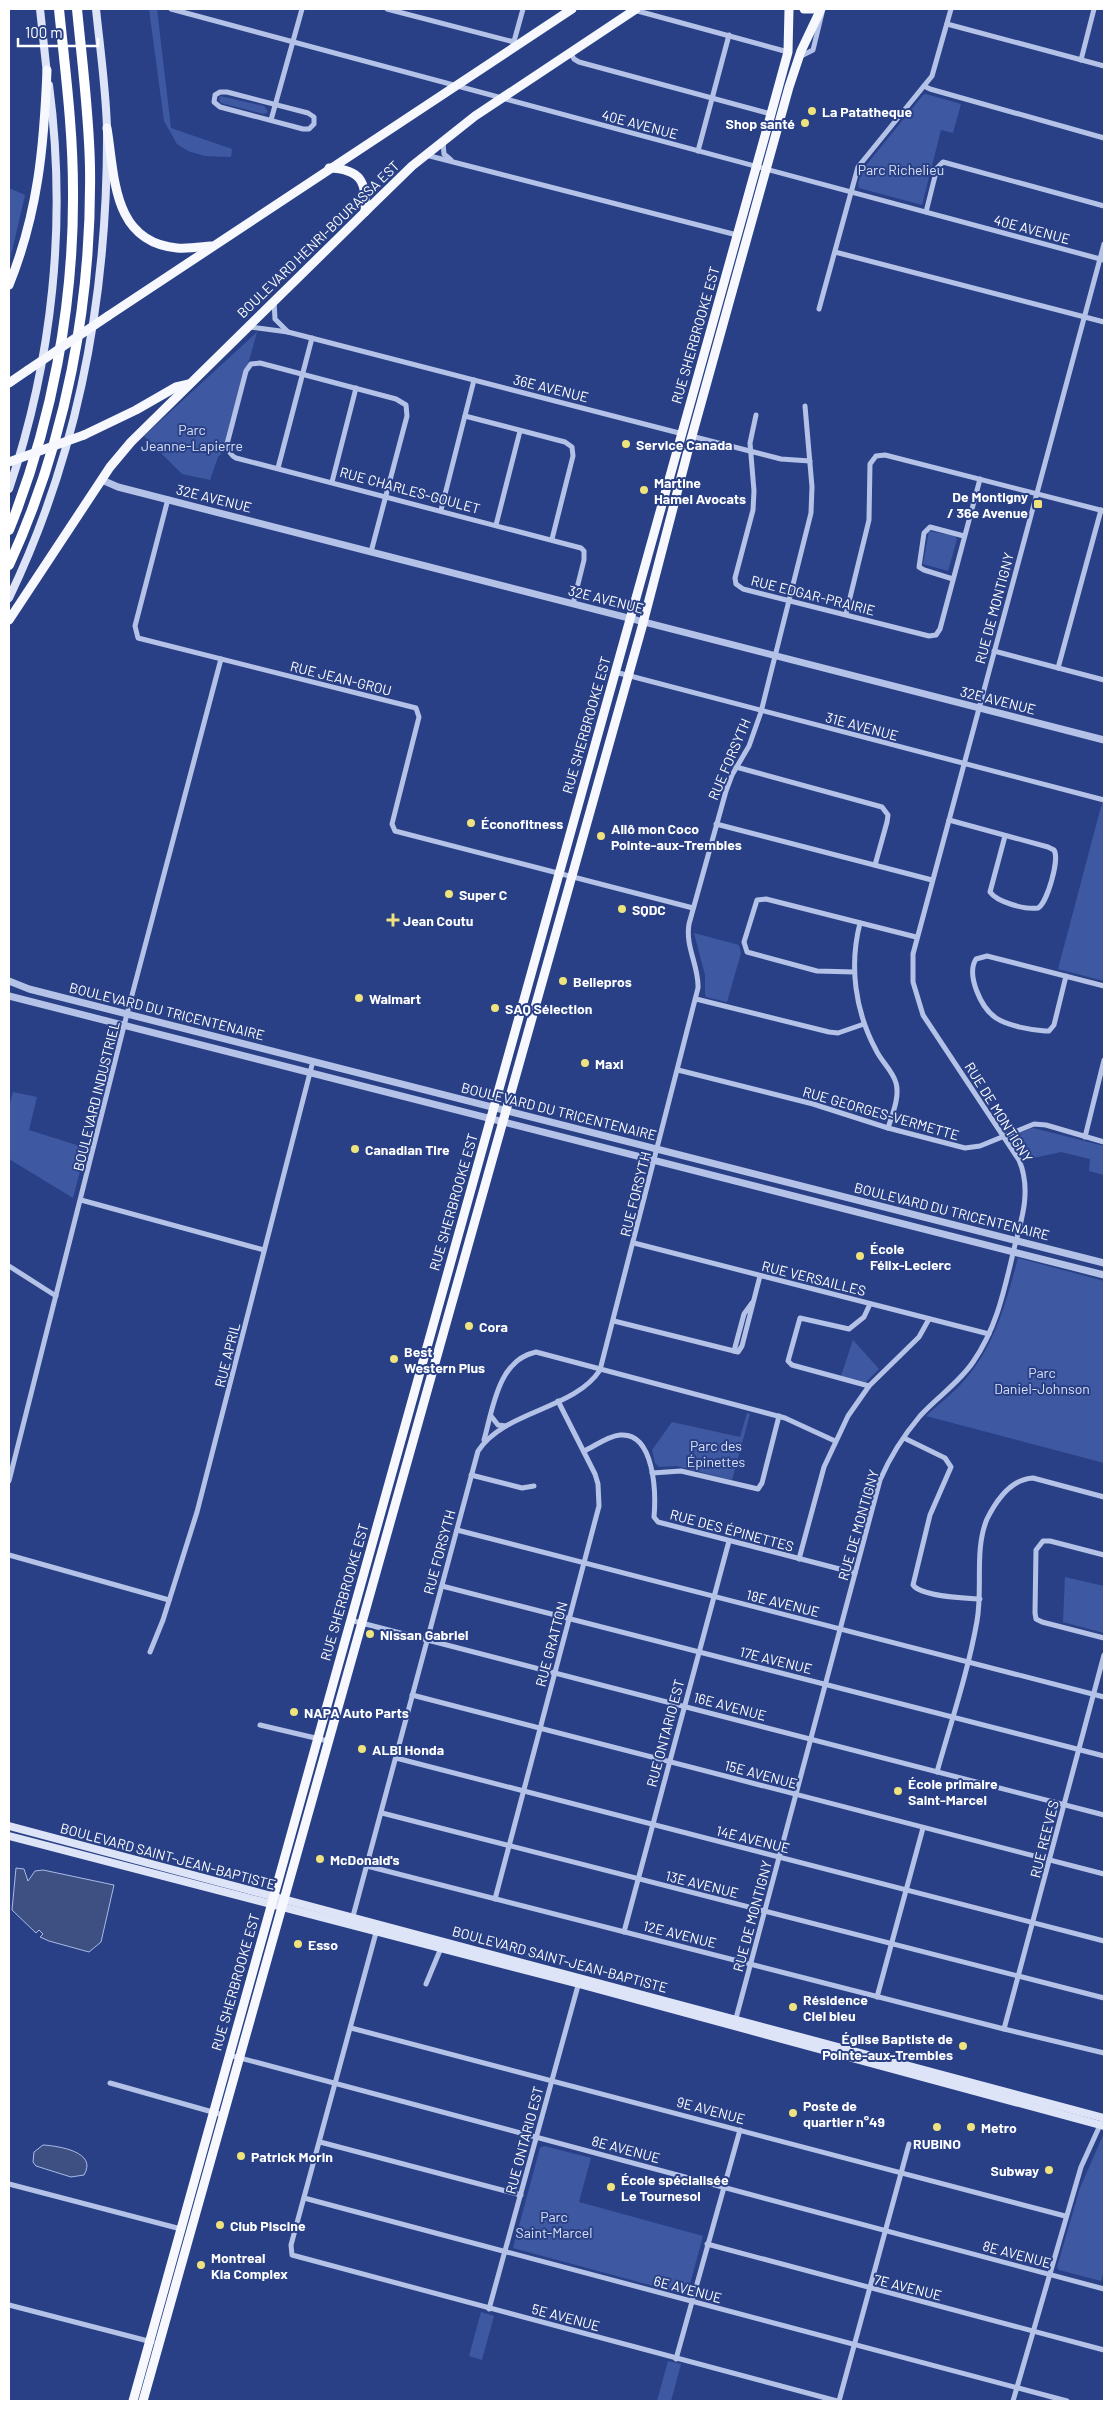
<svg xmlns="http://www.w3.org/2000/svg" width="1113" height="2410" font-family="Barlow,sans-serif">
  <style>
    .green { fill: #3e59a2 }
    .water { fill: #3e4f82; stroke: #a9bbe8 }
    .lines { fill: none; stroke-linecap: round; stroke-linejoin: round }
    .minor { stroke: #b5c2e7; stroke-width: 5 }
    .tertiary { stroke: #b5c2e7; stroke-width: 7 }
    .secondary { stroke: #dee4f7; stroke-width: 8 }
    .primary { stroke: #f6f8fe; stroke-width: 9 }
    .motorway { stroke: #fff; stroke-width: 10 }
    .primary-bridge { stroke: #f6f8fe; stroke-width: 9 }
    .poi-dot { fill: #eee37c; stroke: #294086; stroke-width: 2 }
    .labels { text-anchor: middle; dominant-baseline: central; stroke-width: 4; stroke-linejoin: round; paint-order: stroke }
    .poi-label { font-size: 14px; font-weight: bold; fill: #fff; stroke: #294086; text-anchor: start }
    .street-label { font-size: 14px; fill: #fff; stroke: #294086 }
    .park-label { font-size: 14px; fill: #d8e0f6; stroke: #294086 }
  </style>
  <rect width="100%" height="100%" fill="#294086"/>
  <g class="green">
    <path d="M 149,9 L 157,9 L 171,128 L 232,149 L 231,157 L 205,156 L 188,151 L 177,144 L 164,121 Z"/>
    <path d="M 926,94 L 961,104 L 953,133 L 941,130 L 922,205 L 859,188 L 858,183 L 863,169 L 923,95 Z"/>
    <path d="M 220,96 L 264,106 L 268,112 L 264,114 L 221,103 L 219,100 Z"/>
    <path d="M 9,188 L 25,195 L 9,264 Z"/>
    <path d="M 257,332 L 224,451 L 218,457 L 210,480 L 182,474 L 144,436 Z"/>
    <path d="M 929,531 L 955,536 L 957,539 L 948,571 L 923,564 Z"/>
    <path d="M 1102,803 L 1104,804 L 1104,981 L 1058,969 Z"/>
    <path d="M 694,933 L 739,945 L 741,953 L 727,1002 L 706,997 L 705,994 L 705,975 Z"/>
    <path d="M 13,1092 L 37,1097 L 29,1130 L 86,1148 L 73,1198 L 9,1159 L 9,1107 Z"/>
    <path d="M 1033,1128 L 1104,1146 L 1104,1175 L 1089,1171 L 1090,1159 L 1061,1152 L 1024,1160 L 1011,1136 Z"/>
    <path d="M 1018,1258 L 1104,1281 L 1104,1463 L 926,1416 C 938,1405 952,1394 963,1382 C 995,1346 1006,1303 1018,1258 Z"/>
    <path d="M 853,1340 L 879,1369 L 866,1382 L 841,1376 Z"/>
    <path d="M 747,1413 L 750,1414 L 732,1480 L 677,1466 L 659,1467 L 655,1463 L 652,1450 L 672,1422 L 740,1437 Z"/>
    <path d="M 1065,1577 L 1104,1586 L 1104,1633 L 1063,1622 Z"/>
    <path d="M 1104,2133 L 1104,2270 L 1101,2281 L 1059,2270 L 1057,2267 L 1080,2188 Z"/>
    <path d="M 544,2146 L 591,2158 L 579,2202 L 703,2236 L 687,2295 L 513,2248 L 540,2148 Z"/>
    <path d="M 481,2312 L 494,2316 L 482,2360 L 469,2356 Z"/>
    <path d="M 668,2361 L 681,2364 L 671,2401 L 657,2401 Z"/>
  </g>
  <g class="water">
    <path d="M 16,1868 L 24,1869 L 28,1881 L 35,1871 L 43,1870 L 114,1885 L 101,1942 L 89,1952 L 49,1941 L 40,1937 L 43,1934 L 39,1930 L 36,1933 L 12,1910 Z"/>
    <path d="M 43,2145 C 59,2146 98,2152 84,2175 L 71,2177 L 36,2166 L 33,2162 L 34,2152 Z"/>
  </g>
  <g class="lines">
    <g class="minor">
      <path d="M 171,9 L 1104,260"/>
      <path d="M 387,9 L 514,42"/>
      <path d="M 634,10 L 788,52"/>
      <path d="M 947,24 L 1104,66"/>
      <path d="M 513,45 L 523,9"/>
      <path d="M 571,54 L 574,59 L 579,62 L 771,114"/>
      <path d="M 799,57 L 813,50 L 822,13"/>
      <path d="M 1081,60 L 1094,9"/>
      <path d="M 924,86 L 930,89 L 1104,138"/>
      <path d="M 220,92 L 227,92 L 308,113 L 314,117 L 314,124 L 309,129 L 303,129 L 220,107 L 214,102 L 215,95 Z"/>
      <path d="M 271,120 L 302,9"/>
      <path d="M 443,142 L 444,154 L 451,160"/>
      <path d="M 698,151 L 729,35"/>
      <path d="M 426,155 L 737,235"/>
      <path d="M 926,212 L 937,168 L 943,162 L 1104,206"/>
      <path d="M 835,252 L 1104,322"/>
      <path d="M 274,301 L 275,319 L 288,332"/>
      <path d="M 819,309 L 858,167 L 932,76 L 951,9"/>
      <path d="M 250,327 L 288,332 L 683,434"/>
      <path d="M 756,415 L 750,443 L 754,491 L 753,510 L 735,578 L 736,584 L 743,589 L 929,636 L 936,635 L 940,629 L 980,479"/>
      <path d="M 465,416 L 565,442 L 572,447 L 573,456 L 552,539"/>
      <path d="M 691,436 L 781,459 L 810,461"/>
      <path d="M 278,468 L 312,338"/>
      <path d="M 332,482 L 356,388"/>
      <path d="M 168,499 L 135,626 L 138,638 L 416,708 L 419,717 L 392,824 L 395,831 L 693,908"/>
      <path d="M 441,510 L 474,380"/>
      <path d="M 496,525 L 520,431"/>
      <path d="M 371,552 L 407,416 L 406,405 L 396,399 L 260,363 L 251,364 L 246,371 L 227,444 C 228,451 230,455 236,458 L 581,548 L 584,551 L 584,560 L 573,604"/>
      <path d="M 953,579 L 924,570 L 919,567 L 924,533 L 930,527 L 964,536"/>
      <path d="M 846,614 L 869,520 L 870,464 L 876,456 L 885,455 L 1104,511"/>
      <path d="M 994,651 L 1104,680"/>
      <path d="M 1058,668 L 1101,510"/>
      <path d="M 615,672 L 1104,800"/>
      <path d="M 736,767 L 882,807 L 888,815 L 887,822 L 875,865"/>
      <path d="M 949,820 L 1048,847 L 1054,850 C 1060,859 1047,903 1038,908 C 1025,910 997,902 990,892 L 1005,836"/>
      <path d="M 716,824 L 932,880"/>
      <path d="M 860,923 C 849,966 855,1011 876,1050 C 881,1061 893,1071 896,1083 C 900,1097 892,1115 888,1128"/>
      <path d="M 854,972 L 817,971 L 747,952 L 744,942 L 757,900 L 766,899 L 916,937"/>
      <path d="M 1066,976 L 1054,1025 L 1049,1031 L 1045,1031 C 1031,1030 1008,1026 996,1018 C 981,1008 966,975 976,959 L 987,956 L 1104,986"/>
      <path d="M 696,999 L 829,1032 L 838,1033 L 864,1024"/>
      <path d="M 678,1070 L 813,1104 L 888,1128 L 965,1148 L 980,1146 L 1034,1124 L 1046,1125 L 1104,1142"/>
      <path d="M 1085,1137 L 1104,1060"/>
      <path d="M 81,1200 L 264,1250"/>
      <path d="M 634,1243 L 989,1334"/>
      <path d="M 9,1266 L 56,1296"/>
      <path d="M 614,1321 L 738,1352 L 742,1346 L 760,1276"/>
      <path d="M 734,1351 L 744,1314 L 752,1303"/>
      <path d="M 869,1386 L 792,1365 L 788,1361 L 800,1318 L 849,1329 L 864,1317 L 870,1304"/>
      <path d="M 491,1416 L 498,1425 L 506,1426"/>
      <path d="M 904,1438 L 945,1458 L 951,1467 L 930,1515 L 913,1585 C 922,1597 965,1598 980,1599"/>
      <path d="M 484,1440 C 493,1408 498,1360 536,1352 L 785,1418 L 835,1441"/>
      <path d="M 584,1451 C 595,1446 608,1436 620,1435 C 655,1432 656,1494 654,1517 L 658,1522 L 855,1573"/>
      <path d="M 652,1473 L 681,1471 L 758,1489 L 762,1483 L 779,1416"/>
      <path d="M 471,1475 L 522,1488 L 534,1486"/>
      <path d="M 9,1481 L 127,1014 L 221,659"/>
      <path d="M 457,1530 L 1104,1697"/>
      <path d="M 9,1555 L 169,1600"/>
      <path d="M 1104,1555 L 1050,1541 L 1043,1541 L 1036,1550 L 1035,1613 L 1036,1619 L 1042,1622 L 1104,1638"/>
      <path d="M 799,1559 L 824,1467 L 848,1416 L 869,1386 L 919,1337 L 929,1319"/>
      <path d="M 442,1586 L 1104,1756"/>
      <path d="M 350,1620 L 1104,1815"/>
      <path d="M 150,1652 L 163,1620 L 197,1512 L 313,1061"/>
      <path d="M 412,1695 L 1104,1874"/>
      <path d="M 260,1725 L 328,1741"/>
      <path d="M 396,1758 L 1104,1941"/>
      <path d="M 937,1772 C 951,1722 968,1672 977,1621 C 983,1588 974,1550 987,1519 C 996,1501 1011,1479 1033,1478 L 1104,1497"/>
      <path d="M 382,1813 L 1104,1998"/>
      <path d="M 367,1866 L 1004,2029 L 1104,2053"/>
      <path d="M 495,1899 L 599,1506 L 598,1484 L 595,1474 L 558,1401"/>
      <path d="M 352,1920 L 478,1451 C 505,1410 574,1410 600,1370 L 698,988 C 699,966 685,947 689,924 L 726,791 L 732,775 L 749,746 L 761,712 L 811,513 L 812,487 L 805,406"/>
      <path d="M 377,1929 L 291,2245 L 292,2255 L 837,2401"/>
      <path d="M 624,1932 L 729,1541"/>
      <path d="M 426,1984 L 441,1948"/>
      <path d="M 877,1997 L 923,1828"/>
      <path d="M 735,2022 L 880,1480 C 890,1457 904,1435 920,1416 C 937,1397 959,1383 973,1362 C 998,1326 1005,1286 1015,1245 C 1023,1216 1031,1188 1019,1160 L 923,1015 L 913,982 L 913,954 L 1104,244"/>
      <path d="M 351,2028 L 1065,2216"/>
      <path d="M 1004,2029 L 1104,1655"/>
      <path d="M 229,2055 L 1104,2289"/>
      <path d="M 110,2083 L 223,2115"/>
      <path d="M 320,2142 L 521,2195"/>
      <path d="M 9,2184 L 181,2229"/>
      <path d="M 304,2198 L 1067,2401"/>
      <path d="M 707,2244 L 1104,2350"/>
      <path d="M 9,2305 L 152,2342"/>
      <path d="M 489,2309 L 579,1982"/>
      <path d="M 676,2359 L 740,2130"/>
      <path d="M 839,2401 L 909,2144"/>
      <path d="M 1013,2401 L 1081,2167 L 1101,2123"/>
    </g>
    <g class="tertiary">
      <path d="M 102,480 L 118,487 L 1104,740"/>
      <path d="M 9,981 L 29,989 L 1104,1263"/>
      <path d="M 9,996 L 1104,1275"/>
    </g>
    <g class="secondary">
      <path d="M 40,9 L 47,74"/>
      <path d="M 9,489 C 53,359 67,221 49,85"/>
      <path d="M 9,598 C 80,450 108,292 107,129 C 106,89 100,48 96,9"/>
      <path d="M 9,1826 L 1104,2118"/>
      <path d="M 9,1836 L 579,1984 L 1104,2126"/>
    </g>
    <g class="primary">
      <path d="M 804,9 L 815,9"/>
      <path d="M 107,128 C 115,176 112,242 177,248 C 188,249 200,247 211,246"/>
      <path d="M 329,168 C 361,169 367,182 365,212"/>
      <path d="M 9,285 C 38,213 44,147 47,70"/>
      <path d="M 108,316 L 572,9"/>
      <path d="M 9,383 L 28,370"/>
      <path d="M 84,435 L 136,410 L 176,387 L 189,384"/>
      <path d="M 9,620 L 110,467 L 131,442 L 372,205 L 412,166 L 475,116 L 636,9"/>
      <path d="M 133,2401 L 771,114 L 788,52 L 789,9"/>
      <path d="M 143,2401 L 642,627 L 690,443 L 789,87 L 801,51 L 821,9"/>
    </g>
    <g class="motorway">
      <path d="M 9,530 C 52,423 74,305 73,190 C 73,129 65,69 59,9"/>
      <path d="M 9,565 C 66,441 92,303 90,167 C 89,114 82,61 77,9"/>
    </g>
    <g class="primary-bridge">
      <path d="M 28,370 L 108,316"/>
      <path d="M 9,462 L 84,435"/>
    </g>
  </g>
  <g class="poi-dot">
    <circle cx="812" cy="111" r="5"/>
    <circle cx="805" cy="123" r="5"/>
    <circle cx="626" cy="444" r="5"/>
    <circle cx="644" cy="490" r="5"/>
    <rect x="1033" y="499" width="10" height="10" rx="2.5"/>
    <circle cx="471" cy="823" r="5"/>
    <circle cx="601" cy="836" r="5"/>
    <circle cx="449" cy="894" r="5"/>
    <circle cx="622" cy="909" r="5"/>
    <path d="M390.5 912.5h5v5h5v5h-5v5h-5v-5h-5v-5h5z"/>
    <circle cx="563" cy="981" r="5"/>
    <circle cx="359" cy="998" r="5"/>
    <circle cx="495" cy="1008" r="5"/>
    <circle cx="585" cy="1063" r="5"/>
    <circle cx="355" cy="1149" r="5"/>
    <circle cx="860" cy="1256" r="5"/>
    <circle cx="469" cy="1326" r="5"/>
    <circle cx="394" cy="1359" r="5"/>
    <circle cx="370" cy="1634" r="5"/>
    <circle cx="294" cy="1712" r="5"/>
    <circle cx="362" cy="1749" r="5"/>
    <circle cx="898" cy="1791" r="5"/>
    <circle cx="320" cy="1859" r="5"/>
    <circle cx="298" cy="1944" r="5"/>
    <circle cx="793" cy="2007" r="5"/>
    <circle cx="963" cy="2046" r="5"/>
    <circle cx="793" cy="2113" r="5"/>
    <circle cx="937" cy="2127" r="5"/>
    <circle cx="971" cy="2127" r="5"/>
    <circle cx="241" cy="2156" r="5"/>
    <circle cx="1049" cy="2170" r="5"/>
    <circle cx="611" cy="2187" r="5"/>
    <circle cx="220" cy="2225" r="5"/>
    <circle cx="201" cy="2265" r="5"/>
  </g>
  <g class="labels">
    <g class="poi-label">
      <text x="822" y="111">La Patatheque</text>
      <text x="795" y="123" text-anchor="end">Shop santé</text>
      <text x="636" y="444">Service Canada</text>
      <text x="654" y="482">Martine<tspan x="654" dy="16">Hamel Avocats</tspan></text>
      <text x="1028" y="496" text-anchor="end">De Montigny<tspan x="1028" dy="16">/ 36e Avenue</tspan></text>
      <text x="481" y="823">Éconofitness</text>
      <text x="611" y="828">Allô mon Coco<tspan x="611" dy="16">Pointe-aux-Trembles</tspan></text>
      <text x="459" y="894">Super C</text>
      <text x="632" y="909">SQDC</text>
      <text x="403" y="920">Jean Coutu</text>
      <text x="573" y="981">Bellepros</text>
      <text x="369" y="998">Walmart</text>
      <text x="505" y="1008">SAQ Sélection</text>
      <text x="595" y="1063">Maxi</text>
      <text x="365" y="1149">Canadian Tire</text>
      <text x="870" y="1248">École<tspan x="870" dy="16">Félix-Leclerc</tspan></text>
      <text x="479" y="1326">Cora</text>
      <text x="404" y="1351">Best<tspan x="404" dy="16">Western Plus</tspan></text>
      <text x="380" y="1634">Nissan Gabriel</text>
      <text x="304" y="1712">NAPA Auto Parts</text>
      <text x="372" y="1749">ALBI Honda</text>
      <text x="908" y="1783">École primaire<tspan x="908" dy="16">Saint-Marcel</tspan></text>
      <text x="330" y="1859">McDonald's</text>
      <text x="308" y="1944">Esso</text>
      <text x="803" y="1999">Résidence<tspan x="803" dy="16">Ciel bleu</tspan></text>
      <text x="953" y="2038" text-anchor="end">Église Baptiste de<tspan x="953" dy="16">Pointe-aux-Trembles</tspan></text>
      <text x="803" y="2105">Poste de<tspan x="803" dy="16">quartier n°49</tspan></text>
      <text x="981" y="2127">Metro</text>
      <text x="937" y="2143" text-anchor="middle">RUBINO</text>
      <text x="251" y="2156">Patrick Morin</text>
      <text x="1039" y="2170" text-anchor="end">Subway</text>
      <text x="621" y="2179">École spécialisée<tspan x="621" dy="16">Le Tournesol</tspan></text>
      <text x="230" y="2225">Club Piscine</text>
      <text x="211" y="2257">Montreal<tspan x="211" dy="16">Kia Complex</tspan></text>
    </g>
    <g class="street-label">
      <text transform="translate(640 124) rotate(15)">40E AVENUE</text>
      <text transform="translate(1032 229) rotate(15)">40E AVENUE</text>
      <text transform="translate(318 239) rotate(-44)">BOULEVARD HENRI-BOURASSA EST</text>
      <text transform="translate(695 335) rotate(-74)">RUE SHERBROOKE EST</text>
      <text transform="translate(551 388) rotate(14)">36E AVENUE</text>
      <text transform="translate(410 490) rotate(15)">RUE CHARLES-GOULET</text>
      <text transform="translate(214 498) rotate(14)">32E AVENUE</text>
      <text transform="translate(813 595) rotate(14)">RUE EDGAR-PRAIRIE</text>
      <text transform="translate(606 599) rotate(14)">32E AVENUE</text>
      <text transform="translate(994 608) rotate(-75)">RUE DE MONTIGNY</text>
      <text transform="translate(341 678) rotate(14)">RUE JEAN-GROU</text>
      <text transform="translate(998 700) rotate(14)">32E AVENUE</text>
      <text transform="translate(586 725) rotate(-74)">RUE SHERBROOKE EST</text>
      <text transform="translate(862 726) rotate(15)">31E AVENUE</text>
      <text transform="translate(729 759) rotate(-67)">RUE FORSYTH</text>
      <text transform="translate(167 1011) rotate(14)">BOULEVARD DU TRICENTENAIRE</text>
      <text transform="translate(96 1096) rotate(-76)">BOULEVARD INDUSTRIEL</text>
      <text transform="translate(559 1111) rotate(14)">BOULEVARD DU TRICENTENAIRE</text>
      <text transform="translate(999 1112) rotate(58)">RUE DE MONTIGNY</text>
      <text transform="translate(881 1113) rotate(16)">RUE GEORGES-VERMETTE</text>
      <text transform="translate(635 1194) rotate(-76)">RUE FORSYTH</text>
      <text transform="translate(453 1202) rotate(-74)">RUE SHERBROOKE EST</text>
      <text transform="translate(952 1211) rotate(14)">BOULEVARD DU TRICENTENAIRE</text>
      <text transform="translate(814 1278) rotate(14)">RUE VERSAILLES</text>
      <text transform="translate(227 1355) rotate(-76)">RUE APRIL</text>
      <text transform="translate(858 1525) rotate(-74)">RUE DE MONTIGNY</text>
      <text transform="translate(732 1530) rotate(15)">RUE DES ÉPINETTES</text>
      <text transform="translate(439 1552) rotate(-75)">RUE FORSYTH</text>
      <text transform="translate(344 1592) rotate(-74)">RUE SHERBROOKE EST</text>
      <text transform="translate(783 1603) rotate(14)">18E AVENUE</text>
      <text transform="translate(551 1644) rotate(-75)">RUE GRATTON</text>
      <text transform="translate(776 1660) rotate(14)">17E AVENUE</text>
      <text transform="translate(730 1706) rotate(15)">16E AVENUE</text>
      <text transform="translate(665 1733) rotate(-75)">RUE ONTARIO EST</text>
      <text transform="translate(761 1774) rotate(15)">15E AVENUE</text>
      <text transform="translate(753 1839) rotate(14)">14E AVENUE</text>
      <text transform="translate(1044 1839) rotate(-76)">RUE REEVES</text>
      <text transform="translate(168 1856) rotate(15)">BOULEVARD SAINT-JEAN-BAPTISTE</text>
      <text transform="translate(702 1884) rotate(14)">13E AVENUE</text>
      <text transform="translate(752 1916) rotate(-75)">RUE DE MONTIGNY</text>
      <text transform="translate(680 1934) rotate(14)">12E AVENUE</text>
      <text transform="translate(560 1959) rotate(15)">BOULEVARD SAINT-JEAN-BAPTISTE</text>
      <text transform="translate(235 1982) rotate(-74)">RUE SHERBROOKE EST</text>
      <text transform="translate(711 2110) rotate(15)">9E AVENUE</text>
      <text transform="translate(524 2140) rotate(-75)">RUE ONTARIO EST</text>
      <text transform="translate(626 2149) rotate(15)">8E AVENUE</text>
      <text transform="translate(1017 2254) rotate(15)">8E AVENUE</text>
      <text transform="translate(908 2287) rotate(14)">7E AVENUE</text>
      <text transform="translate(688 2289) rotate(15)">6E AVENUE</text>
      <text transform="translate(566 2317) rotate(15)">5E AVENUE</text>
    </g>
    <g class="park-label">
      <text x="901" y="169">Parc Richelieu</text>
      <text x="192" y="429">Parc<tspan x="192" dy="16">Jeanne-Lapierre</tspan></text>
      <text x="1042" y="1372">Parc<tspan x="1042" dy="16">Daniel-Johnson</tspan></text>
      <text x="716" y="1445">Parc des<tspan x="716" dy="16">Épinettes</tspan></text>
      <text x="554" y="2216">Parc<tspan x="554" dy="16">Saint-Marcel</tspan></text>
    </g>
  </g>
  <rect width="1113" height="2410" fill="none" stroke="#ffffff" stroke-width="20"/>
  <path d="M18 38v8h80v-8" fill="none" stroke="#ffffff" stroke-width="2.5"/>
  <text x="25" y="38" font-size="15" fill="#ffffff" stroke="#294086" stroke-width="4" paint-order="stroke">100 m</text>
</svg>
